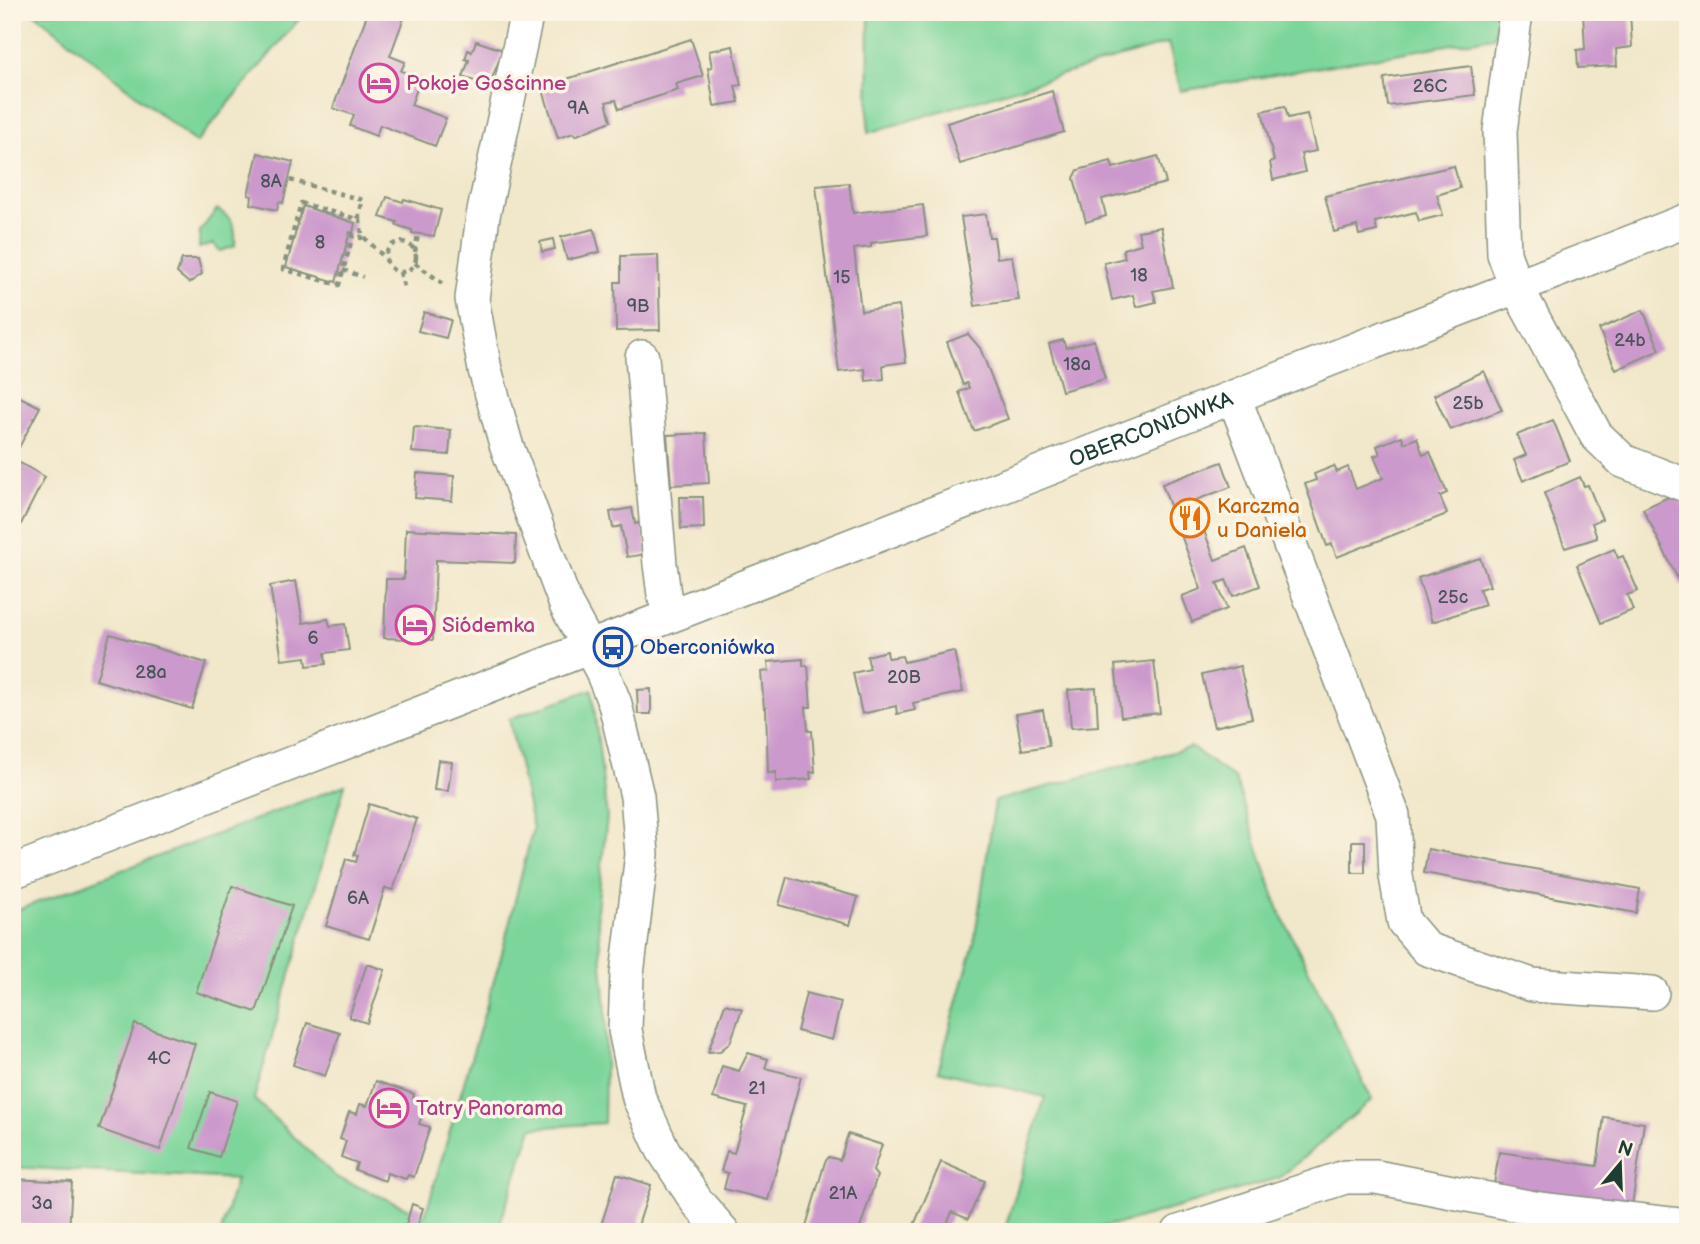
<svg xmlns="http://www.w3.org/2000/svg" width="1700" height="1244" font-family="'Balsamiq Sans',sans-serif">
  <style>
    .green { fill: #7bd59a; stroke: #4d8967; stroke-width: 2 }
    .building { fill: #c9c }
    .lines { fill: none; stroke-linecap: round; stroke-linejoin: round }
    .minor-casing { stroke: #88927f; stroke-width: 36 }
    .path { stroke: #88927f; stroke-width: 4.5; stroke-dasharray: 5 5; stroke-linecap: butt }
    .minor { stroke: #fff; stroke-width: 33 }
    .labels { text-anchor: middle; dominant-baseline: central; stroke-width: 7; stroke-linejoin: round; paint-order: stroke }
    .number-label { font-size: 18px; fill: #4a545a }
    .hotel-label { font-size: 21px; fill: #b23c85; stroke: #fcf5e5; text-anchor: start }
    .street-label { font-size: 21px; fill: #1f3d34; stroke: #fcf5e5 }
    .food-label { font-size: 21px; fill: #c56008; stroke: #fcf5e5; text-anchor: start }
    .transit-label { font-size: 21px; fill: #164399; stroke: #fcf5e5; text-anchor: start }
  </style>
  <rect width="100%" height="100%" fill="#fcf5e5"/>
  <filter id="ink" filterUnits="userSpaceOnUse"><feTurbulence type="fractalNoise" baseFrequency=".0143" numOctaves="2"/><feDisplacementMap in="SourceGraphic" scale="14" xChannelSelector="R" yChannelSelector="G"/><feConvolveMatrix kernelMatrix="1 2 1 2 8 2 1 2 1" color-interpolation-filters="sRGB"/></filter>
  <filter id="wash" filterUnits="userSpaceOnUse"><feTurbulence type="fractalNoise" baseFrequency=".00686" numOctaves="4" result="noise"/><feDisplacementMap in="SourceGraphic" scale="28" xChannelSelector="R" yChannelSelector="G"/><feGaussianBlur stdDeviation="1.57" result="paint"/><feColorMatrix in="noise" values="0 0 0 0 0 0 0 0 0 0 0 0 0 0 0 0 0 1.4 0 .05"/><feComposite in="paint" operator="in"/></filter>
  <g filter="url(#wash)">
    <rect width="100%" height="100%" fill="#f1e7ca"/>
    <g class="green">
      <path d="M 33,12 L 305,12 L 196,143 Z"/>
      <path d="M 869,12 L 1498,12 L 1494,37 L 1181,91 L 1168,43 L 868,133 Z"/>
      <path d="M 217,209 C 234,219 236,227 235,246 L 220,251 L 213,244 L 199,248 L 200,231 Z"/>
      <path d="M 592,689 L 607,817 L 597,910 L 606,1008 L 604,1123 L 532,1128 L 497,1232 L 221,1232 L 236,1179 L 12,1167 L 12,912 L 345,785 L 254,1099 L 336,1177 L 425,1216 L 502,953 L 533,828 L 509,719 Z"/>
      <path d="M 1191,747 L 1235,779 L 1279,910 L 1372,1100 L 1279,1178 L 1130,1221 L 1075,1232 L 1004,1232 L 1045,1097 L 938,1071 L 974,943 L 995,801 Z"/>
    </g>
    <g id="blocks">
      <g class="building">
        <path d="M 368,12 L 406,12 L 390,56 L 405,62 L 401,71 L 421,78 L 411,105 L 446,118 L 435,146 L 380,125 L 376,136 L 350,126 L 354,115 L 333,108 Z"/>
        <path d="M 1583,12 L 1630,12 L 1632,47 L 1616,49 L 1617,66 L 1578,68 L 1577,50 L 1585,49 Z"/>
        <path d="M 691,39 L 703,76 L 676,84 L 678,90 L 619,109 L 616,100 L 606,102 L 611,121 L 575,136 L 574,133 L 558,138 L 542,87 Z"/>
        <path d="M 476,41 L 503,50 L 489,86 L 463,77 L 469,60 L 465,59 L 468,50 L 472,52 Z"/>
        <path d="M 733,46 L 741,85 L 735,86 L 739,102 L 714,106 L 708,68 L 712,67 L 709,51 Z"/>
        <path d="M 1471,66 L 1475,95 L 1388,106 L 1384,78 Z"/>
        <path d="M 1052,91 L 1064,132 L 960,164 L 947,123 Z"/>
        <path d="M 1285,106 L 1288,118 L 1307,114 L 1316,151 L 1301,154 L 1305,172 L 1273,180 L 1270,162 L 1274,161 L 1262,111 Z"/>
        <path d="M 258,153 L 293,162 L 283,203 L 279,202 L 277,210 L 251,204 L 252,196 L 248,195 Z"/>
        <path d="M 1158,156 L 1166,183 L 1102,199 L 1106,216 L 1086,222 L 1074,178 L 1078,170 L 1111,161 L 1113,168 Z"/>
        <path d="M 1454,166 L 1460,188 L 1437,195 L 1443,215 L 1419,221 L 1416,212 L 1375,222 L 1377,231 L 1359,235 L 1357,226 L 1334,232 L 1325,196 Z"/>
        <path d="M 849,183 L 853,213 L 923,205 L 927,236 L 871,243 L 871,247 L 854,249 L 861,311 L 899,306 L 906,362 L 883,365 L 884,379 L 866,381 L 865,369 L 839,372 L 816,186 Z"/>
        <path d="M 387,197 L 403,202 L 404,199 L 441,210 L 434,236 L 412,233 L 412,230 L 396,225 L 397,222 L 380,217 Z"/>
        <path d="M 303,206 L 355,223 L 353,233 L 350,232 L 336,282 L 286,267 Z"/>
        <path d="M 986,214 L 989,237 L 994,237 L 997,258 L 1012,256 L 1019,300 L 975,306 L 961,217 Z"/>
        <path d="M 1161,227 L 1173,287 L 1153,291 L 1156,302 L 1136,307 L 1133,295 L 1112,300 L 1104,263 L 1125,258 L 1123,249 L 1141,244 L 1138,231 Z"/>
        <path d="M 594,229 L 600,252 L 567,260 L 561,237 Z"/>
        <path d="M 553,239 L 555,249 L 542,252 L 540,242 Z"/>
        <path d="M 658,255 L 660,330 L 616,331 L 615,282 L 621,282 L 621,256 Z"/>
        <path d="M 182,259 L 198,259 L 202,274 L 189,283 L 177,273 Z"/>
        <path d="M 1643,310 L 1660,350 L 1616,370 L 1599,329 Z"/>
        <path d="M 424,312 L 451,320 L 446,338 L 418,331 Z"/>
        <path d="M 968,334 L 980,348 L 1008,419 L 974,431 L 959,392 L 969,388 L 967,383 L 963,385 L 947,342 Z"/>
        <path d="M 1063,340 L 1066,348 L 1094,340 L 1105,379 L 1062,391 L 1049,344 Z"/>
        <path d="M 1484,371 L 1502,410 L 1450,430 L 1434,395 Z"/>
        <path d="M 12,393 L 40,407 L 13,459 L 45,477 L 19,528 L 12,525 Z"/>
        <path d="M 1553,420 L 1570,461 L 1523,481 L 1514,460 L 1526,455 L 1517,435 Z"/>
        <path d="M 414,427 L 451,430 L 449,455 L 412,452 Z"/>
        <path d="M 706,433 L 709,483 L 671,485 L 667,435 Z"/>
        <path d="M 1402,436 L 1404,443 L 1417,438 L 1423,455 L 1430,452 L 1447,493 L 1440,496 L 1447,514 L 1337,557 L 1332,544 L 1327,546 L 1305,484 L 1316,480 L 1314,474 L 1334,466 L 1337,472 L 1348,467 L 1356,489 L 1383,478 L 1374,456 L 1380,454 L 1377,446 Z"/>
        <path d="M 1222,462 L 1231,487 L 1193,501 L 1215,560 L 1246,548 L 1260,586 L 1233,596 L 1226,580 L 1217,583 L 1227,609 L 1192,622 L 1182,596 L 1201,589 L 1162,484 Z"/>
        <path d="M 417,473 L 454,476 L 452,501 L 415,498 Z"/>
        <path d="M 1580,477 L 1584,486 L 1588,485 L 1602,519 L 1592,523 L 1597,538 L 1565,548 L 1544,493 Z"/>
        <path d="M 1677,493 L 1688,514 L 1688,582 L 1681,585 L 1643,509 Z"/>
        <path d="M 680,497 L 703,497 L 704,528 L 681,529 Z"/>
        <path d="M 632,508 L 635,524 L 642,522 L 648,554 L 627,557 L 621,526 L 613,528 L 610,512 Z"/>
        <path d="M 406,529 L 516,535 L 515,563 L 436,560 L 433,640 L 384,638 L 386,579 L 404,579 Z"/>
        <path d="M 1614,549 L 1618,558 L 1623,556 L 1638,591 L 1627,595 L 1633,610 L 1601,623 L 1577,565 Z"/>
        <path d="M 1480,558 L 1490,586 L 1479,589 L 1485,605 L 1432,622 L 1418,578 Z"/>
        <path d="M 296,581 L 303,623 L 328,619 L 330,626 L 345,624 L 349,650 L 325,653 L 326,664 L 307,666 L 306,657 L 282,660 L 270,586 Z"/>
        <path d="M 110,634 L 206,663 L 192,709 L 96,680 Z"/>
        <path d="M 887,651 L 888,658 L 902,656 L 904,662 L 954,651 L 963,692 L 913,703 L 915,710 L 897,714 L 896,706 L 862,714 L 853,673 L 870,669 L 867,656 Z"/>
        <path d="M 803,659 L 803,666 L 808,666 L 811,707 L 806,707 L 808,731 L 812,731 L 815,772 L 810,772 L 811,779 L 776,782 L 776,772 L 768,773 L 766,708 L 764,708 L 761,672 L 769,671 L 768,662 Z"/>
        <path d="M 1154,661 L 1160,713 L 1121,717 L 1115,665 Z"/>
        <path d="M 1240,666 L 1252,718 L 1214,727 L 1202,675 Z"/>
        <path d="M 1096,688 L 1098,726 L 1071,728 L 1068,690 Z"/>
        <path d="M 651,689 L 651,714 L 638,714 L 637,690 Z"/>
        <path d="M 1043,710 L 1049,746 L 1022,750 L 1016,714 Z"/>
        <path d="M 438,760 L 452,762 L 448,791 L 434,790 Z"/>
        <path d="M 369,804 L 417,819 L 393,890 L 385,888 L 369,939 L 326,926 L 346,859 L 356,862 L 358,856 L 354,855 Z"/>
        <rect x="1352" y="841" width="13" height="32"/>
        <path d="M 1428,849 L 1640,889 L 1636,913 L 1424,873 Z"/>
        <path d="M 787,877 L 858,897 L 850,925 L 779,905 Z"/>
        <path d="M 232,886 L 292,906 L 256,1012 L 196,992 Z"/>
        <path d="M 367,964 L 385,970 L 367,1023 L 349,1017 Z"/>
        <path d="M 806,993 L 841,1002 L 832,1040 L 797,1031 Z"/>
        <path d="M 725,1004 L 742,1009 L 730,1043 L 720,1051 L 708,1052 Z"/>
        <path d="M 307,1023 L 340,1033 L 325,1076 L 293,1065 Z"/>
        <path d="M 135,1024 L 195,1044 L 160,1150 L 99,1129 Z"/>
        <path d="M 748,1053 L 768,1059 L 765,1068 L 801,1077 L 768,1200 L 724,1189 L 728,1173 L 721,1171 L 727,1151 L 734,1153 L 747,1107 L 713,1098 L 722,1066 L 739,1071 Z"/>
        <path d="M 376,1081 L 414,1094 L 413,1098 L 426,1103 L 419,1124 L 430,1127 L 414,1177 L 408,1175 L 406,1179 L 387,1173 L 385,1181 L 355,1170 L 357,1163 L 341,1157 L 346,1141 L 340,1139 L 349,1112 L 357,1114 L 360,1104 L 367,1106 Z"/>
        <path d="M 210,1092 L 237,1101 L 219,1157 L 191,1148 Z"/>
        <path d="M 1604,1117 L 1644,1123 L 1630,1219 L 1493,1191 L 1499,1152 L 1597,1166 Z"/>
        <path d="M 848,1134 L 882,1145 L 873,1171 L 877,1176 L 860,1228 L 857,1232 L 824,1232 L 806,1226 L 825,1162 L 829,1157 L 840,1160 Z"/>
        <path d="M 941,1162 L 985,1181 L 968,1219 L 952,1212 L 944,1232 L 911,1232 Z"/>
        <path d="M 617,1174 L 651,1185 L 636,1232 L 599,1232 Z"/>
        <path d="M 12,1179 L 72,1182 L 69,1232 L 32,1232 L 32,1225 L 12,1224 Z"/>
        <path d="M 412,1204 L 423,1208 L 416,1231 L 405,1228 Z"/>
      </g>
    </g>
  </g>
  <g filter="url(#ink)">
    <use href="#blocks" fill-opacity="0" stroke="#88927f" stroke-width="2"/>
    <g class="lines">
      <defs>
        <g id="minor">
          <path d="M 527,12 L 483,216 L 472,299 L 485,370 L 506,444 L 566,605 L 601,669 L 615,704 L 637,796 L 642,854 L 627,974 L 625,1030 L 639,1098 L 663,1150 L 697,1202 L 723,1232"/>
          <path d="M 1516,12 L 1500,131 L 1504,254 L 1516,286 L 1596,435 L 1623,461 L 1688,486"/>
          <path d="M 642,357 L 660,564 L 664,595 L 671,615"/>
          <path d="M 1234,397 L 1393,815 L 1396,876 L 1404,922 L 1427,949 L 1532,985 L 1652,993"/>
          <path id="s1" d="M 12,872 L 1688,220"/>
          <path d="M 1179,1232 L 1345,1177 L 1376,1177 L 1539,1209 L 1688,1226"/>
        </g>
      </defs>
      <use href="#minor" class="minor-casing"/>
      <g class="path">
        <path d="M 290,180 L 363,200 L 358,219"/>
        <path d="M 362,235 L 361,238 L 353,235 L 339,285 L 283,269 L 301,203 L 360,220 L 362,235 L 386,259"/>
        <circle cx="401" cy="257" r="15"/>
        <path d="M 415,252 L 418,234"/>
        <path d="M 415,263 L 442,283"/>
        <path d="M 343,270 L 363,277"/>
        <path d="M 400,272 L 405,290"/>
      </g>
      <use href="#minor" class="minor"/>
    </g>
  </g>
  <defs>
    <symbol id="hotel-ring" viewBox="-11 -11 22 22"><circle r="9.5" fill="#fcf5e5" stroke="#d1479c" stroke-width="1.5"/><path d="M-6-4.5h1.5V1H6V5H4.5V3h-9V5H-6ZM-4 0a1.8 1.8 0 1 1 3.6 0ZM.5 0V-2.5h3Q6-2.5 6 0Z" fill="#d1479c"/></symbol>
    <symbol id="restaurant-ring" viewBox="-11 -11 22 22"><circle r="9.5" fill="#fcf5e5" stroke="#e8710a" stroke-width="1.5"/><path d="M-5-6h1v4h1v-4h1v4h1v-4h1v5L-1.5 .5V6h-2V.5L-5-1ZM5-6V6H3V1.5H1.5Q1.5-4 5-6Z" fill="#e8710a"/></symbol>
    <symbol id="bus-ring" viewBox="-11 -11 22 22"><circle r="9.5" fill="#fcf5e5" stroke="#1a4fb4" stroke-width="1.5"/><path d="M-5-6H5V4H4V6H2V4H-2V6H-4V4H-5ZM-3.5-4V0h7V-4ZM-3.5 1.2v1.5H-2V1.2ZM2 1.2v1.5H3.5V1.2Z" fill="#1a4fb4"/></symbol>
  </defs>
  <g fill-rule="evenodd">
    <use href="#hotel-ring" x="357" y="61" width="44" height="44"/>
    <use href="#restaurant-ring" x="1168" y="496" width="44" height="44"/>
    <use href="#hotel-ring" x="393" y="603" width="44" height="44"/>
    <use href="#bus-ring" x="591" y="625" width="44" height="44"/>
    <use href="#hotel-ring" x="367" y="1086" width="44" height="44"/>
  </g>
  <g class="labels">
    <g class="number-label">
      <text x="1430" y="86">26C</text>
      <text x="578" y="108">9A</text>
      <text x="271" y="181">8A</text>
      <text x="320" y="242">8</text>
      <text x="1139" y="275">18</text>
      <text x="842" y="277">15</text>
      <text x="638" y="306">9B</text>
      <text x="1630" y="340">24b</text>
      <text x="1077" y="364">18a</text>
      <text x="1468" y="403">25b</text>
      <text x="1453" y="597">25c</text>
      <text x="313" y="638">6</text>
      <text x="151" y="672">28a</text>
      <text x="904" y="677">20B</text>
      <text x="358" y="898">6A</text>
      <text x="159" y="1058">4C</text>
      <text x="757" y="1088">21</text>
      <text x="843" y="1193">21A</text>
      <text x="42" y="1203">3a</text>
    </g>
    <g class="hotel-label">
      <text x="406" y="83">Pokoje Gościnne</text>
      <text x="442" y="625">Siódemka</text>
      <text x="416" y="1108">Tatry Panorama</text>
    </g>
    <g class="street-label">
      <text stroke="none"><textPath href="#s1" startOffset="1222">OBERCONIÓWKA</textPath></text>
    </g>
    <g class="food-label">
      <text x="1217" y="506">Karczma<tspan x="1217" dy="24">u Daniela</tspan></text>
    </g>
    <g class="transit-label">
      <text x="640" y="647">Oberconiówka</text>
    </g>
  </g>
  <rect width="1700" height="1244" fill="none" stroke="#fcf5e5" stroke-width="42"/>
  <g transform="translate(1620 1164) rotate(19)" stroke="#fcf5e5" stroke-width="5" paint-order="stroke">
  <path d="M0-5L12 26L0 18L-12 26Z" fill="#1f3d34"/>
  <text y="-10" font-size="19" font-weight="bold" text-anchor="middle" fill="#1f3d34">N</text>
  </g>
</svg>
